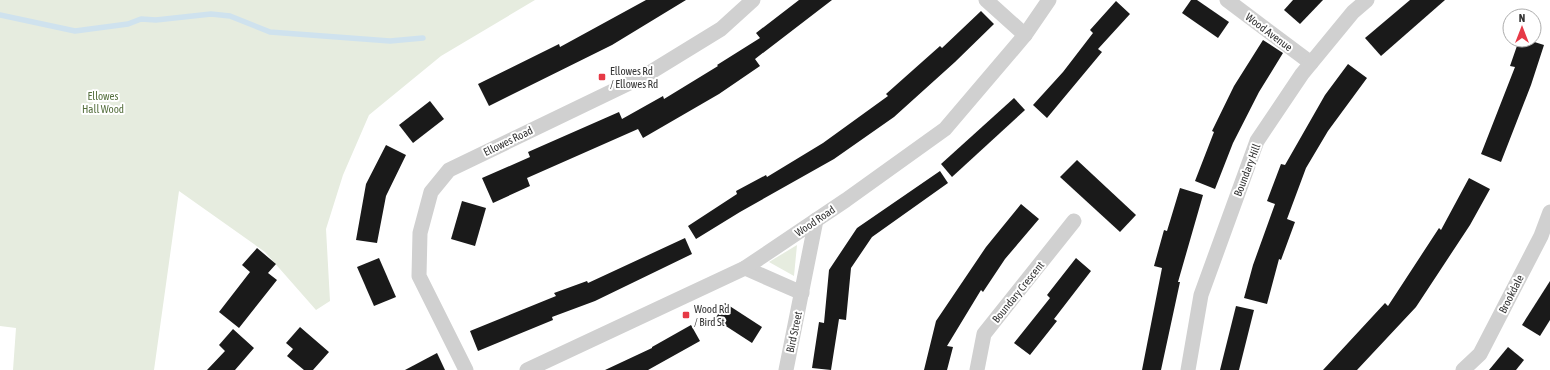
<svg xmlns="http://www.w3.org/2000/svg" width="1550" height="370" font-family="'Asap Condensed',sans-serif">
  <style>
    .green { fill: #e6ecdf }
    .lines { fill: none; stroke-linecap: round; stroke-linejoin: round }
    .stream { stroke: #cfe2ee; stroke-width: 5.5 }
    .building { fill: #1a1a1a }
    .minor { stroke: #d0d0d0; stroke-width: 15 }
    .poi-dot { fill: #e63946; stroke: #fff; stroke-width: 1.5 }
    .labels { text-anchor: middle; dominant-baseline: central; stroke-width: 4; stroke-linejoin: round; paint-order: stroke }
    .street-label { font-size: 11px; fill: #333; stroke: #fff }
    .poi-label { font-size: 11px; fill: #333; stroke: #fff; text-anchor: start }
    .park-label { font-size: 11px; fill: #56703f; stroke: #fff }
  </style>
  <rect width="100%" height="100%" fill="#fff"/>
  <g class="green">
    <path d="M 0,0 L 535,0 L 441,56 L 369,115 L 343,175 L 326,229 L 330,301 L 316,310 L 265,252 L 179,191 L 154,370 L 13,370 L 16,328 L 0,326 Z"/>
    <path d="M 797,245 L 794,276 L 769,262 Z"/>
  </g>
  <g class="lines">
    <path class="stream" d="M 0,15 L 75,31 L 128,24 L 141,19 L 156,20 L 211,14 L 230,16 L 270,32 L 390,41 L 423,38"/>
  </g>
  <g class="building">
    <path d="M 646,0 L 686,0 L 612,45 L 489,106 L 478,84 L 559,44 L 560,47 Z"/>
    <path d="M 799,0 L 832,0 L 755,59 L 760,66 L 719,94 L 643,138 L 638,129 L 527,178 L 530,186 L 493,203 L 482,178 L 530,157 L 528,152 L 619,112 L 622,119 L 663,96 L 664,99 L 718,66 L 717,65 L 760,38 L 756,33 Z"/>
    <path d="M 1191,0 L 1197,0 L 1229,22 L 1218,38 L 1182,13 Z"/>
    <path d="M 1293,0 L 1323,0 L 1300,24 L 1284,10 Z"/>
    <path d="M 1410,0 L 1445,0 L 1381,56 L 1365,38 Z"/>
    <path d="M 1116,1 L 1130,14 L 1098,49 L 1102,52 L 1047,118 L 1033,105 L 1063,72 L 1093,33 L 1090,30 Z"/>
    <path d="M 981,11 L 994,24 L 955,62 L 894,117 L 834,159 L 740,212 L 696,239 L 688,226 L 737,194 L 736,191 L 766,175 L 767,177 L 823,143 L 888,96 L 886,94 L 940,46 L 942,48 Z"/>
    <path d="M 1263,40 L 1283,53 L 1259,92 L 1233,143 L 1215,189 L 1195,181 L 1214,132 L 1212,131 L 1234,86 Z"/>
    <path d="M 1519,40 L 1528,40 L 1544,45 L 1531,85 L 1501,162 L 1481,154 L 1515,67 L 1510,66 Z"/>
    <path d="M 1348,64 L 1367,78 L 1328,131 L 1306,168 L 1287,219 L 1295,222 L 1281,260 L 1279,259 L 1267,304 L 1244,298 L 1253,265 L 1275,204 L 1267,201 L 1281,164 L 1285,165 L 1325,95 Z"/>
    <path d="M 1014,98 L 1025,110 L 952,177 L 941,164 Z"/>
    <path d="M 430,101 L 444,119 L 413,143 L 399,125 Z"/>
    <path d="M 386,145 L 406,155 L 386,196 L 377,243 L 356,240 L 366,184 Z"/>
    <path d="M 1077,160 L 1136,215 L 1120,232 L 1060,177 Z"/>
    <path d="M 940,171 L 948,183 L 872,237 L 851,268 L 846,320 L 839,319 L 831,370 L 812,368 L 819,322 L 824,323 L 829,270 L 857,228 Z"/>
    <path d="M 1469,178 L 1490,189 L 1470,225 L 1416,307 L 1357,370 L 1323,370 L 1385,303 L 1388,306 L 1439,228 L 1441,230 Z"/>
    <path d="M 1180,188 L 1203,195 L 1178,282 L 1180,282 L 1161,370 L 1142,370 L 1162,268 L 1154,266 L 1164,230 L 1167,231 Z"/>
    <path d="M 462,201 L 486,208 L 475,246 L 451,239 Z"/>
    <path d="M 1021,204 L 1039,219 L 1005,259 L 983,292 L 981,290 L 947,346 L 953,347 L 947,370 L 924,370 L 936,321 L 986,247 Z"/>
    <path d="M 685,238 L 692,254 L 595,301 L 552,317 L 553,320 L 478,351 L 470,331 L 556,296 L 554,293 L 587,281 L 588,283 Z"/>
    <path d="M 257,248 L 276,264 L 268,273 L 277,280 L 239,328 L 219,312 L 250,272 L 242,265 Z"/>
    <path d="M 379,258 L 396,297 L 374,306 L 357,267 Z"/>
    <path d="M 1076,258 L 1091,271 L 1054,319 L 1057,321 L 1030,355 L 1014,343 L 1050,298 L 1047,295 Z"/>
    <path d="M 1550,281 L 1550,320 L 1540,336 L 1522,325 Z"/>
    <path d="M 725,303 L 762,327 L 752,343 L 715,319 Z"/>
    <path d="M 1236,306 L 1254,310 L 1239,370 L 1220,370 Z"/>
    <path d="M 691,325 L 700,341 L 648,370 L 605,370 L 652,348 L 652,347 Z"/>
    <path d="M 300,327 L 329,352 L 313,370 L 304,370 L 287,356 L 293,349 L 286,343 Z"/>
    <path d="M 233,329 L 254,348 L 235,370 L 207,370 L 225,351 L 219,345 Z"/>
    <path d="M 1508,347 L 1524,360 L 1516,370 L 1489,370 Z"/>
    <path d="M 437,353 L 445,370 L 405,370 Z"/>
  </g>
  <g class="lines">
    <g class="minor">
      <path d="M 986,0 L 1025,35"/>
      <path d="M 1227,0 L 1311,63"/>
      <path d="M 745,268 L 802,293"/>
      <path d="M 466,370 L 419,276 L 420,233 L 431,192 L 449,170 L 646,75 L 721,29 L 753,0"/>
      <path d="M 527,370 L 745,268 L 846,200 L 945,129 L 1025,35 L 1049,0"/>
      <path d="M 786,370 L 816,220"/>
      <path d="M 977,370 L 984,334 L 1074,221"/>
      <path d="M 1188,370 L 1201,295 L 1257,141 L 1302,74 L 1353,12 L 1367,0"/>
      <path d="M 1463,370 L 1480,354 L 1541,236 L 1550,212"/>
    </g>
  </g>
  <g class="poi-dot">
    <rect x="598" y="73" width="8" height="8" rx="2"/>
    <rect x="682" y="311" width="8" height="8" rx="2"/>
  </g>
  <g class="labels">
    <g class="street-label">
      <text transform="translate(1269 32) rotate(37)">Wood Avenue</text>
      <text transform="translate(508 141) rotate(-26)">Ellowes Road</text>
      <text transform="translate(1247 170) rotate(-69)">Boundary Hill</text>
      <text transform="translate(815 221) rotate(-34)">Wood Road</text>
      <text transform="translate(1018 292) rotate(-51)">Boundary Crescent</text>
      <text transform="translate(1511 294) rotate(-63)">Brookdale</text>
      <text transform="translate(794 332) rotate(-78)">Bird Street</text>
    </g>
    <g class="poi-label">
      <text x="610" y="71">Ellowes Rd<tspan x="610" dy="13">/ Ellowes Rd</tspan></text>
      <text x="694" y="309">Wood Rd<tspan x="694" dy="13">/ Bird St</tspan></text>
    </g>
    <g class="park-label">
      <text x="103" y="96">Ellowes<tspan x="103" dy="13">Hall Wood</tspan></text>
    </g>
  </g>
  <g transform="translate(1522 28)"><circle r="19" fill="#ffffff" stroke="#adadad"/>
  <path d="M0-3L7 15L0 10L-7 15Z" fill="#e63946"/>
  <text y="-6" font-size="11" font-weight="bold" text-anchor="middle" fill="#333333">N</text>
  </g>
</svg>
